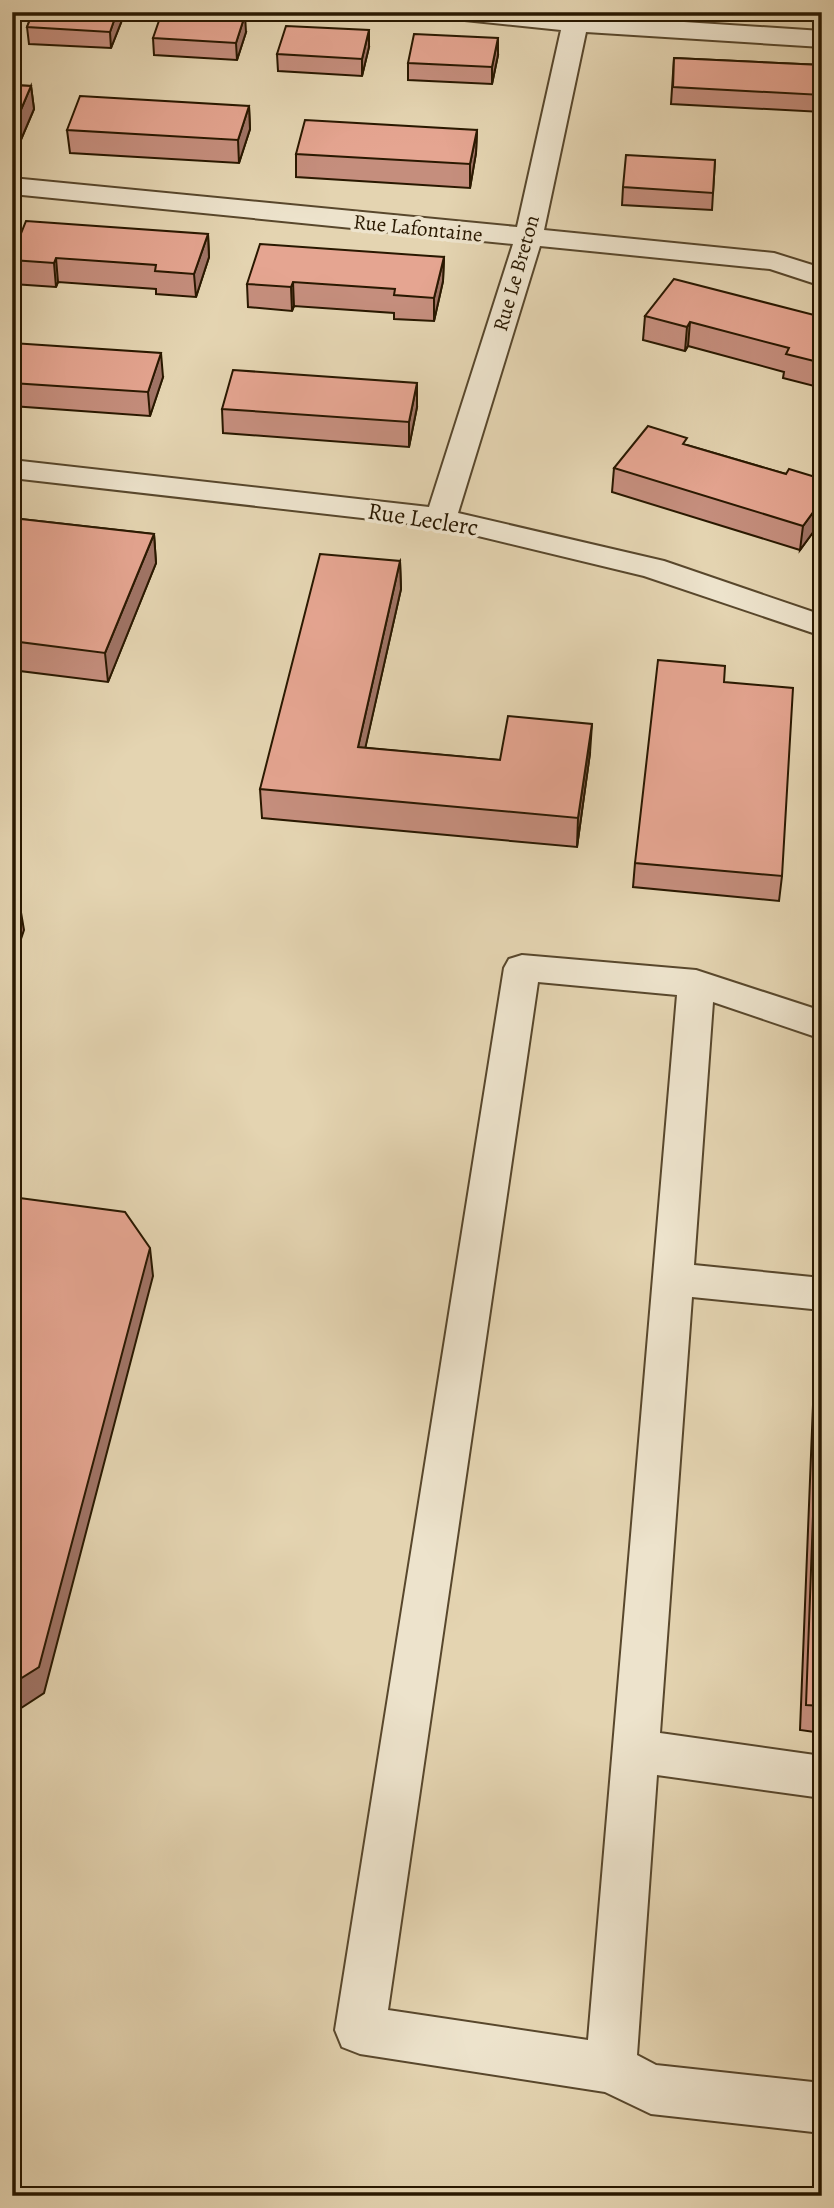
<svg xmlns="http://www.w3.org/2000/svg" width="834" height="2208" font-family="Alegreya,serif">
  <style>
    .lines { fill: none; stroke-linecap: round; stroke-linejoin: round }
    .minor-casing { stroke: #58472c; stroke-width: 4 }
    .minor { fill: #ede3cc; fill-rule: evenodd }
    .wall { fill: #c58e7d; stroke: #291800; stroke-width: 2 }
    .shaded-wall { fill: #a07466; stroke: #291800; stroke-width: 2 }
    .building { fill: #e5a591; stroke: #291800; stroke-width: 2 }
    .labels { text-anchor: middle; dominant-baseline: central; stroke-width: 7; stroke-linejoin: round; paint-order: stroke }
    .far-street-label { font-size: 21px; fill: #291800; stroke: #ede3cc }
    .street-label { font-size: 24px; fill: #291800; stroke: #ede3cc }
  </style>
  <rect width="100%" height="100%" fill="#e4d4b1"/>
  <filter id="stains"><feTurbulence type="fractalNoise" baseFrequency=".00286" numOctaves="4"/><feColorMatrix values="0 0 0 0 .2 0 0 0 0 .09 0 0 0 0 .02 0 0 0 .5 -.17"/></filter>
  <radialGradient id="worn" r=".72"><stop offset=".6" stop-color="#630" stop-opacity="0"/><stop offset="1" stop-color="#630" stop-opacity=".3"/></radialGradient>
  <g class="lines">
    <defs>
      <g id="minor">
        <path d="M 443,12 L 532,12 L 822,31 L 822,47 L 586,32 L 544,230 L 774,253 L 822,268 L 822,286 L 770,269 L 540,246 L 458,513 L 664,561 L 822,615 L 822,636 L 644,576 L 441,527 L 12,478 L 12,460 L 429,507 L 513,244 L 12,194 L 12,178 L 517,227 L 561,30 L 455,19 L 446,17 Z"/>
        <path d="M 522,955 L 696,970 L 822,1011 L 822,1039 L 713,1002 L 694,1265 L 822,1278 L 822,1310 L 692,1297 L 660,1733 L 822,1756 L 822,1798 L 657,1775 L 637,2055 L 656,2065 L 822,2083 L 822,2133 L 651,2114 L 605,2092 L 360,2054 L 342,2047 L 335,2030 L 504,968 L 509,959 ZM 538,982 L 677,995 L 588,2040 L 388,2010 Z"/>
      </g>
    </defs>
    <use href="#minor" class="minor-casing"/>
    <use href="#minor" class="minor"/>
  </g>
  <g class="wall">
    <path d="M 33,12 L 121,12 L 122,20 L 111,48 L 29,44 L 27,27 Z"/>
    <path d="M 246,32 L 237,60 L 154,55 L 153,38 Z"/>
    <path d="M 369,47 L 362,76 L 278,71 L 277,54 Z"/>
    <path d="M 498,55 L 492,84 L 408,80 L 408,63 Z"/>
    <path d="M 674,58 L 822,65 L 822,112 L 671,104 Z"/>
    <path d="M 12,85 L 31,86 L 34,109 L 20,142 L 12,142 Z"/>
    <path d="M 249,106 L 250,129 L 239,163 L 70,153 L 67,130 Z"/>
    <path d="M 477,130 L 476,153 L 470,188 L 296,177 L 296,154 Z"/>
    <path d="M 715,160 L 712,210 L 622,205 L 623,187 Z"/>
    <path d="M 208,234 L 209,257 L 196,297 L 156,294 L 156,289 L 58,282 L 56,287 L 13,284 L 12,256 Z"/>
    <path d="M 444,257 L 443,281 L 434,321 L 394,319 L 394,313 L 294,306 L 292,311 L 248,307 L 247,284 Z"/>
    <path d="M 645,316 L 822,317 L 822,388 L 783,378 L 784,372 L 688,346 L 685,351 L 643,340 Z"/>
    <path d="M 12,343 L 163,377 L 150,416 L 12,406 Z"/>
    <path d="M 417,407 L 409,447 L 223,433 L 222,409 Z"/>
    <path d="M 687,445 L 786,474 L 822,479 L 822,520 L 800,550 L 612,492 L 614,468 Z"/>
    <path d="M 12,518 L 154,534 L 156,563 L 108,682 L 12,670 Z"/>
    <path d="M 400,561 L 401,589 L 365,748 L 500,760 L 590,753 L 577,847 L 262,818 L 260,789 Z"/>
    <path d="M 724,682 L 782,876 L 779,901 L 633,887 L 635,863 Z"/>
    <path d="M 820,1327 L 822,1327 L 822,1733 L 800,1730 L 815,1355 Z"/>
  </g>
  <g class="shaded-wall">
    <path d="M 117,12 L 121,12 L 122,20 L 111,48 L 110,32 Z"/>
    <path d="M 245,15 L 246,32 L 237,60 L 236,43 Z"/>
    <path d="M 369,30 L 369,47 L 362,76 L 362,59 Z"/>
    <path d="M 498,38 L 498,55 L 492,84 L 492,67 Z"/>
    <path d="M 31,86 L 34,109 L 20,142 L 17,119 Z"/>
    <path d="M 249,106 L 250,129 L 239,163 L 238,140 Z"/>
    <path d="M 477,130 L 476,153 L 470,188 L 470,164 Z"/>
    <path d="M 208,234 L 209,257 L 196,297 L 194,274 Z"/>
    <path d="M 444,257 L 443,281 L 434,321 L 434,298 Z"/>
    <path d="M 56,258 L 58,282 L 56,287 L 54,263 Z"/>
    <path d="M 293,282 L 294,306 L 292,311 L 291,287 Z"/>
    <path d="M 690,322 L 688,346 L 685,351 L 687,327 Z"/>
    <path d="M 161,353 L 163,377 L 150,416 L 148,392 Z"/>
    <path d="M 417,383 L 417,407 L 409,447 L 409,422 Z"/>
    <path d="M 822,500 L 822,520 L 800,550 L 803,526 Z"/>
    <path d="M 154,534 L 156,563 L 108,682 L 105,653 Z"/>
    <path d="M 400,561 L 401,589 L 359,776 L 358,747 Z"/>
    <path d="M 592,724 L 590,753 L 577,847 L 578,818 Z"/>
    <path d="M 19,901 L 24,930 L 12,966 L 12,923 Z"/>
    <path d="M 150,1248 L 153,1276 L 44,1693 L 12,1714 L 12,1684 Z"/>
  </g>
  <g class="building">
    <path d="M 33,12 L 117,12 L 110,32 L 27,27 Z"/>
    <path d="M 162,12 L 198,12 L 245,15 L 236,43 L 153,38 Z"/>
    <path d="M 286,26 L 369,30 L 362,59 L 277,54 Z"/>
    <path d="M 414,34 L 498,38 L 492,67 L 408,63 Z"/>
    <path d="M 674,58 L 822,65 L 822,95 L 673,87 Z"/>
    <path d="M 12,85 L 31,86 L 17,119 L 12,119 Z"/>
    <path d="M 80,96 L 249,106 L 238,140 L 67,130 Z"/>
    <path d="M 305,120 L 477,130 L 470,164 L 296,154 Z"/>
    <path d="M 626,155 L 715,160 L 713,193 L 623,187 Z"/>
    <path d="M 26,221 L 208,234 L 194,274 L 155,271 L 156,265 L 56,258 L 54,263 L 12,260 L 12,256 Z"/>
    <path d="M 260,244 L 444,257 L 434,298 L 394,295 L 395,289 L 293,282 L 291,287 L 247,284 Z"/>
    <path d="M 674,279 L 822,317 L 822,363 L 786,354 L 789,348 L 690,322 L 687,327 L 645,316 Z"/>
    <path d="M 12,343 L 161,353 L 148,392 L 12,383 Z"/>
    <path d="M 233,370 L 417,383 L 409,422 L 222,409 Z"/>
    <path d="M 648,426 L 687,438 L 683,444 L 786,474 L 789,469 L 822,479 L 822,500 L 803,526 L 614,468 Z"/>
    <path d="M 12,518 L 154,534 L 105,653 L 12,641 Z"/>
    <path d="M 320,554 L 400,561 L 358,747 L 500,760 L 508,716 L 592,724 L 578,818 L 260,789 Z"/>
    <path d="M 658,660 L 725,666 L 724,682 L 793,688 L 782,876 L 635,863 Z"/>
    <path d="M 12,901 L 19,901 L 12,923 Z"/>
    <path d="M 12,1197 L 125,1212 L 150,1248 L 39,1667 L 12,1684 Z"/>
    <path d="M 820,1327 L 822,1327 L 822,1706 L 806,1705 Z"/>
  </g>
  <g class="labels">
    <g class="far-street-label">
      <text transform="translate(418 228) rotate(6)">Rue Lafontaine</text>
      <text transform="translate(516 273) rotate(-74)">Rue Le Breton</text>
    </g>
    <g class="street-label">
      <text transform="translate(423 519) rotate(9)">Rue Leclerc</text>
    </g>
  </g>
  <rect width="834" height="2208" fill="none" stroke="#e4d4b1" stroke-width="42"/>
  <rect x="14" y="14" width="806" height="2180" fill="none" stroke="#291800" stroke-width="3.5"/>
  <rect x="21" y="21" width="792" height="2166" fill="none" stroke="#291800" stroke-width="2"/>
  <rect width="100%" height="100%" filter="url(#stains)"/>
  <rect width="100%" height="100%" fill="url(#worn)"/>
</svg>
